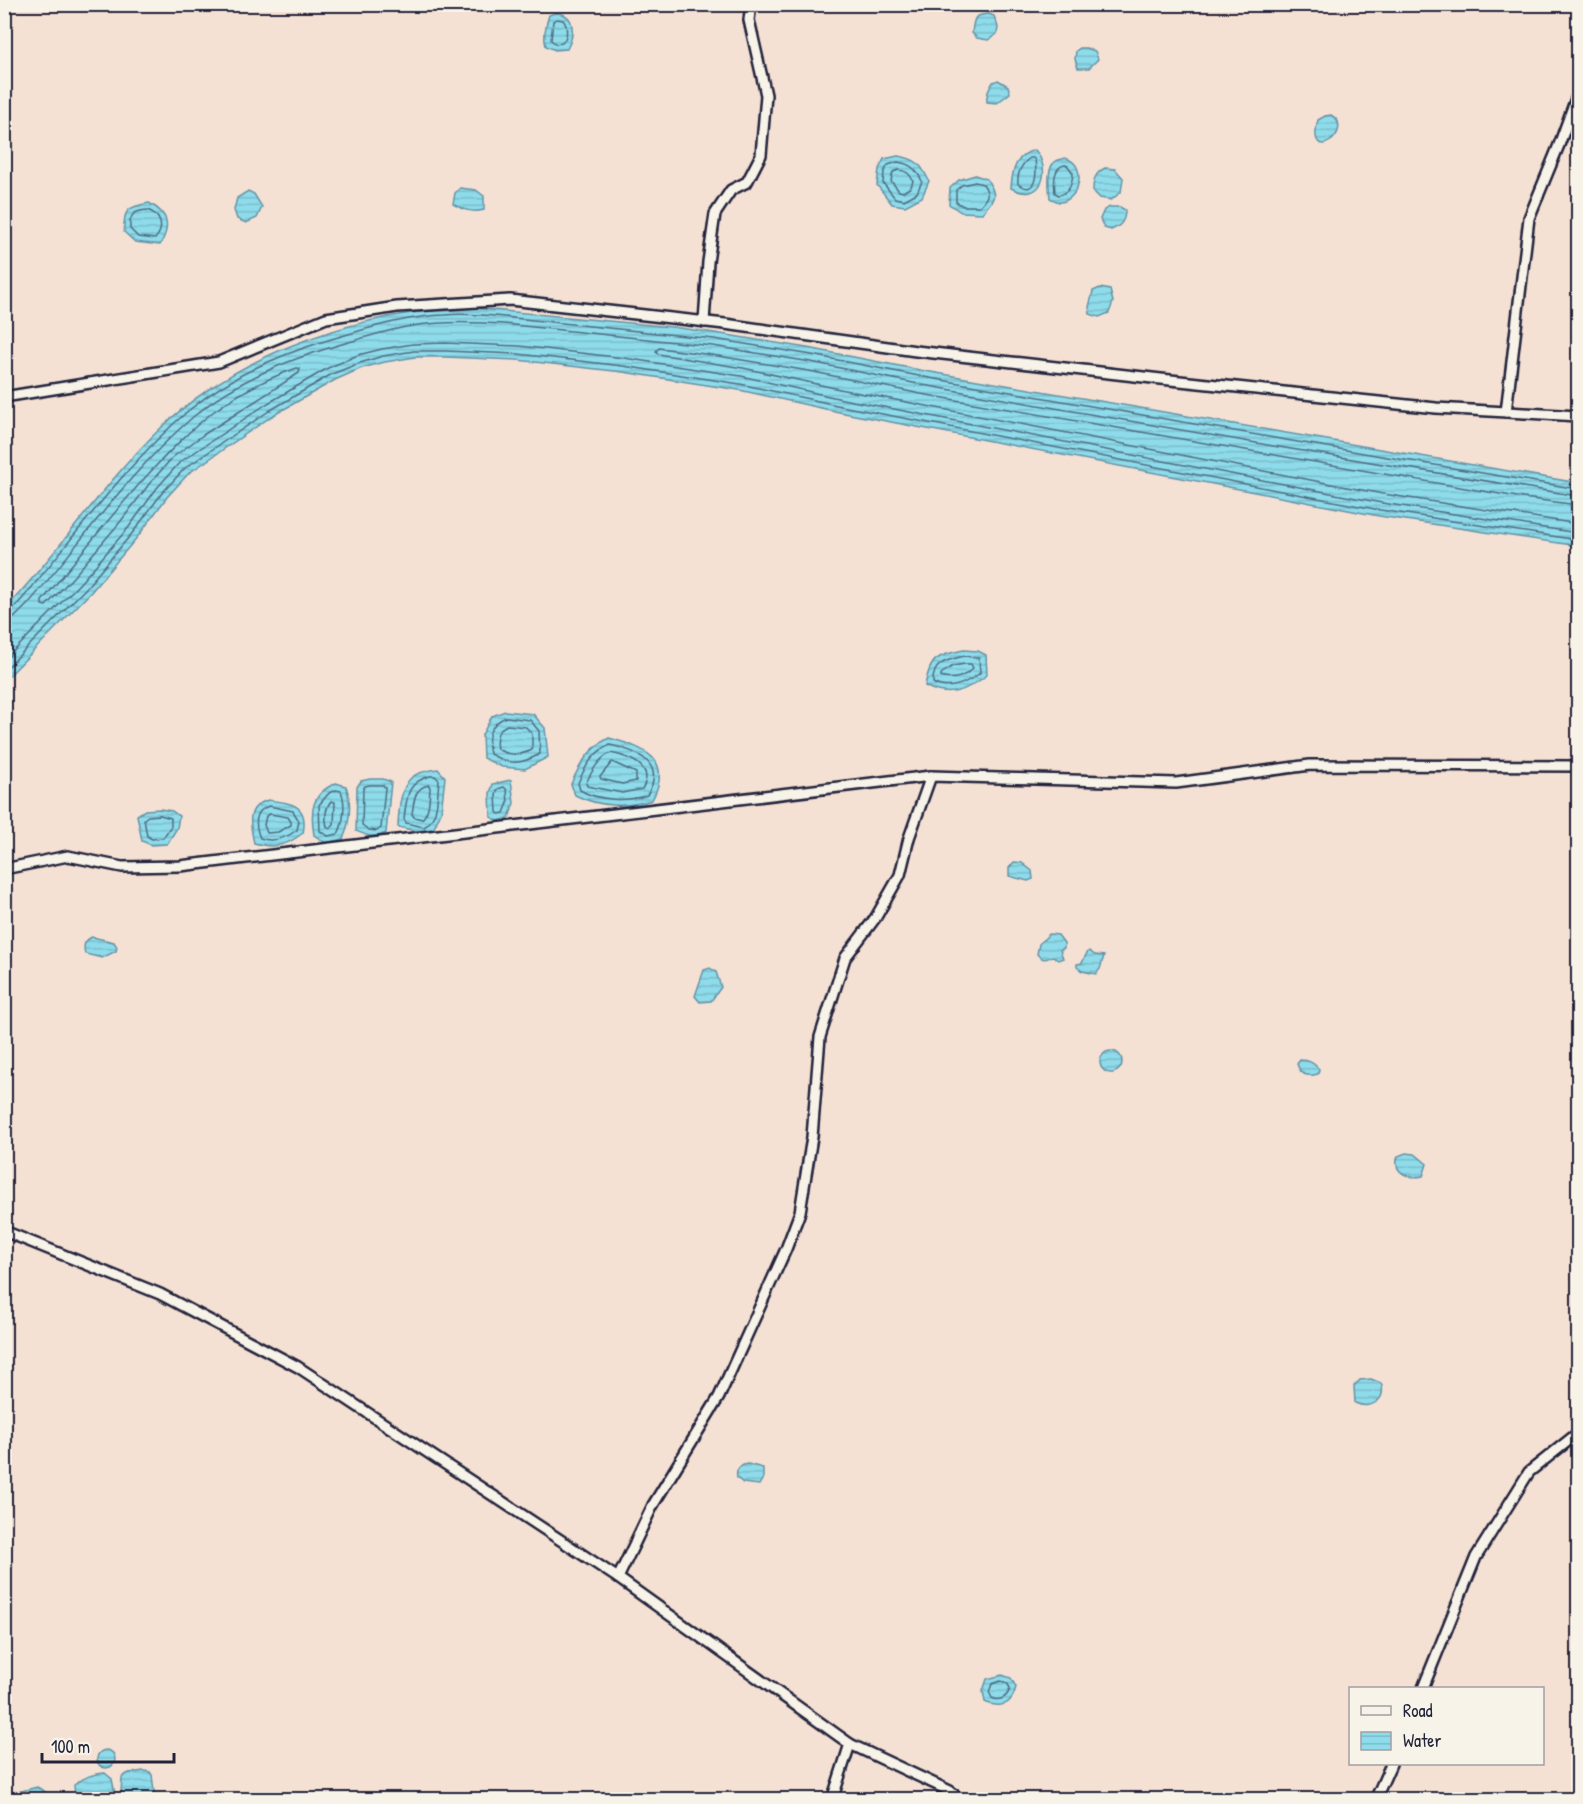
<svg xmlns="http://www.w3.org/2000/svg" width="1583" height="1804" font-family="'Patrick Hand',sans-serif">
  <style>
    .water { fill: url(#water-rules); stroke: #6392a5; stroke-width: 1.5 }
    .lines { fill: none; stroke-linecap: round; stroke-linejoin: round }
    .shore { stroke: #4d6c81; stroke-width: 1.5 }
    .minor-casing { stroke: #22223b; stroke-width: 14 }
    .minor { stroke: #f7f3e8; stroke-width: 9 }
  </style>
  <defs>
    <pattern id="water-rules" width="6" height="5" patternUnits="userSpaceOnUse" patternTransform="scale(1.5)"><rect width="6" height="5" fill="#8edceb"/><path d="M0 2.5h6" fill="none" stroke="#7abcca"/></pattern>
  </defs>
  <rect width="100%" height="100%" fill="#f5e1d4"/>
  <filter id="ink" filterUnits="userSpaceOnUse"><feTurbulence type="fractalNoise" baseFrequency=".0167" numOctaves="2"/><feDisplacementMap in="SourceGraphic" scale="12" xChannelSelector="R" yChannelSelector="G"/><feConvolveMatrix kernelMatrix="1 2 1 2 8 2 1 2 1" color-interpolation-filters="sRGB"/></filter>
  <g filter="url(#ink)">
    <g class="water">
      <path d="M 555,13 C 576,13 575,34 567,49 L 555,50 L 546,46 C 543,37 546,24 549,15 Z"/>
      <path d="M 989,14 L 994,16 L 998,27 L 997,34 L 988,40 L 977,38 L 972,33 C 974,18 973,15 989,14 Z"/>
      <path d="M 1080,48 L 1086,48 L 1095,51 L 1098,59 L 1089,68 L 1078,68 L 1075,59 L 1076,51 Z"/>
      <path d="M 998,80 L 1008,86 L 1010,93 L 997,103 L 987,102 C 986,94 989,89 993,82 Z"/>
      <path d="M 1331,115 C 1358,130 1305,169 1318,120 L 1325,116 Z"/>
      <path d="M 1035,150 C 1052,169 1043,205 1011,188 C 1012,171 1016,154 1035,150 Z"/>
      <path d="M 898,156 C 917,159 921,164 929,181 L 922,197 L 905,206 L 892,204 L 877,185 L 879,169 L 884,159 Z"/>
      <path d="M 1065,158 C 1089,164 1079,202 1059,202 C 1059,202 1051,199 1050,198 C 1049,188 1046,167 1056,161 C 1057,160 1064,159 1065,158 Z"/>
      <path d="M 1105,168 L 1115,169 L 1123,178 L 1121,192 L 1111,200 L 1100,198 L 1093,191 C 1093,180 1095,173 1105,168 Z"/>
      <path d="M 975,175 L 987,179 C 998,197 995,198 982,213 L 961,212 L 949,204 L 950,188 L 959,180 Z"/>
      <path d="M 460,188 L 476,190 L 484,196 L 484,210 C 472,213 464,210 453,204 L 455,193 Z"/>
      <path d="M 248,191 L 254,194 L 262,207 L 257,218 L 246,223 L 237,219 L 234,210 L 237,198 Z"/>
      <path d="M 149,203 C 169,214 171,226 160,245 L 135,242 L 124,232 C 123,210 127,207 149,203 Z"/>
      <path d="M 1110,207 L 1120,207 L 1125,210 C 1125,221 1121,226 1111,230 L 1104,228 L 1100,219 L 1104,210 Z"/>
      <path d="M 1100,288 L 1110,290 L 1113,302 L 1109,313 L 1099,317 L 1090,314 L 1089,307 L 1093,291 Z"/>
      <path d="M 473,308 L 672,327 L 715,333 L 813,349 L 925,371 L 1578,483 L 1578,546 L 1379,516 L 839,412 L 739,390 L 623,372 L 517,360 L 445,357 L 415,357 L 385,362 L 362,368 L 335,380 L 272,416 L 189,473 L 167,497 L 139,535 L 91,592 L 5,680 L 5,609 C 60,551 104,482 162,427 C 241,351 365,310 473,308 Z"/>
      <path d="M 964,650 L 978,651 L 986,655 L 987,675 C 966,691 950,699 925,686 C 930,657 937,656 964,650 Z"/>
      <path d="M 505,711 L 533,714 L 545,728 L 548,757 L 525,769 L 502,767 L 483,758 L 482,735 L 492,716 Z"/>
      <path d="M 609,738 C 645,748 674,759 652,800 C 627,808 599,807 575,795 L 571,784 C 580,764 589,748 609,738 Z"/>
      <path d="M 438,769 L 445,777 L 441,812 L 434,828 L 425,833 L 398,827 C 398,819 399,811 400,803 C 405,778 412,772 438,769 Z"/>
      <path d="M 370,779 L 383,779 L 391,782 L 386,833 C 374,839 368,836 356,831 L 357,787 L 361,781 Z"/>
      <path d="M 511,780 L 514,803 L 509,818 L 498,821 L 491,817 L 490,793 L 493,784 Z"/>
      <path d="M 336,783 L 346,786 C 352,803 350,823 343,839 L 326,843 L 314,835 C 310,811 311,794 336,783 Z"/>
      <path d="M 268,800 C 291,803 309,804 303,833 C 286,846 275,849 254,843 C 250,824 245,807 268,800 Z"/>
      <path d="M 160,809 L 172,811 L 179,816 L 177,828 L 167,844 L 151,845 L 142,841 L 137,815 L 145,810 Z"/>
      <path d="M 1014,862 L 1022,863 L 1032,871 L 1033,879 L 1028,881 L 1009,876 L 1009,868 Z"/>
      <path d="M 1049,934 L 1058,935 L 1064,943 L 1064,948 L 1060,950 L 1063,958 L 1058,960 L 1052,956 C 1046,960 1042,960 1037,954 L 1039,944 Z"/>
      <path d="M 92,937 L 114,942 L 117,947 L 116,951 L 102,958 L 85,954 C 83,945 84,941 92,937 Z"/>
      <path d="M 1089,951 L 1095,955 L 1104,956 L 1100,969 L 1096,974 L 1082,971 L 1077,967 L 1077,964 L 1082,963 L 1087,953 Z"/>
      <path d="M 710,968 L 716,972 L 721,987 L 711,1001 L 700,1002 L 695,996 L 704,970 Z"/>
      <circle cx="1111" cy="1062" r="11"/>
      <path d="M 1300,1060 C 1308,1060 1313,1062 1319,1069 L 1318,1074 C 1306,1077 1301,1075 1297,1064 Z"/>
      <path d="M 1406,1153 L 1415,1154 L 1427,1164 L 1423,1176 C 1409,1179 1392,1173 1398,1156 Z"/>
      <path d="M 1371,1379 L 1381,1383 C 1387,1400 1371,1410 1355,1403 L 1354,1386 L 1360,1380 Z"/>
      <path d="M 748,1464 L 763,1468 L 763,1478 L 759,1485 L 743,1483 L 737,1478 C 735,1469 740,1465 748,1464 Z"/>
      <path d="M 1002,1675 L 1011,1678 L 1016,1687 C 1012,1705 1002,1709 985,1702 L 983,1691 L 987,1679 Z"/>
      <circle cx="106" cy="1759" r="9"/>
      <path d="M 144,1771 L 150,1772 L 152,1775 L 155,1799 L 122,1799 L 121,1793 L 122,1777 L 129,1773 Z"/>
      <path d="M 105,1773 L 112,1779 L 115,1794 L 111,1799 L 78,1799 L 75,1795 L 74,1785 C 84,1777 92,1774 105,1773 Z"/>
      <path d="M 37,1787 L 47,1793 L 47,1799 L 5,1799 L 5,1795 Z"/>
    </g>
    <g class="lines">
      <g class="shore">
        <path d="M 557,19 L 563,20 C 568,26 568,37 562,43 L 556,44 L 551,40 L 553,21 Z"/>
        <path d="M 1030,158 L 1033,158 L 1035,160 C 1037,172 1037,197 1018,184 C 1017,174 1021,164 1030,158 Z"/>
        <path d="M 898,162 C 911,164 916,169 922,181 L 917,193 L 904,200 L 895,198 L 883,183 L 884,172 L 888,165 Z"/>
        <path d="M 1065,165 L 1068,166 L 1073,173 C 1072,183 1070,193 1059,195 L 1055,193 C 1054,182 1053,167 1065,165 Z"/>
        <path d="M 899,170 C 907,171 910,174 913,181 L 911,187 L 903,192 L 899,191 L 891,181 L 893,172 Z"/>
        <path d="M 975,182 L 983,184 C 990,194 988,197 980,206 L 963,206 L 956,202 L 956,190 L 962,185 Z"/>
        <path d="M 148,210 C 161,216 165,228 155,239 L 138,237 L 130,229 C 129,214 134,211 148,210 Z"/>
        <path d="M 297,368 L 300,369 L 299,373 L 203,435 L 173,457 L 150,483 L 121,521 L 74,576 L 46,606 L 42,605 L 42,601 C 79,557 114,511 153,469 C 172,449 191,429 213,412 C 237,394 268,378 297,368 Z"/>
        <path d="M 1578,505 L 1523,498 L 921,394 L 809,371 L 712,355 L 659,348 L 656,351 L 658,354 L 743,368 L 844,390 L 1383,494 L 1578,524"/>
        <path d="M 4,612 L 11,611 L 23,598 C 76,535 125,465 188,411 C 235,371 294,349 352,333 C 382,324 413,316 445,315 C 465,313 485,315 504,317 L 714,339 L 812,355 L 924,377 L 1286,440 L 1578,489"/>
        <path d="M 4,620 L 14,618 L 28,604 C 82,541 130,471 193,417 C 239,377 298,356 356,340 C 376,334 396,328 418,325 C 446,321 475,322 504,324 L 713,346 L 811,362 L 923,385 L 1285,448 L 1578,496"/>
        <path d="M 965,656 L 979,658 L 980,673 C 967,683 948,692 933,683 C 932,662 948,660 965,656 Z"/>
        <path d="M 4,661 L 81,582 L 129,527 L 157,488 L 180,462 L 265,405 L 328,368 L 358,355 L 382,349 L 413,344 L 445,343 L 519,346 L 624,358 L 741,376 L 842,399 L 1382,503 L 1578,533"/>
        <path d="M 965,664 L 971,664 L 973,668 C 965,677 953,681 941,677 L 941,674 L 953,666 Z"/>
        <path d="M 4,671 L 86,588 L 134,531 L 162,493 L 185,468 L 269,411 L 332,374 L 360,363 L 383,356 L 414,351 L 445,351 L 518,354 L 623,366 L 740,384 L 841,406 L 1380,510 L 1578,540"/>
        <path d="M 506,717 L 530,720 L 539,731 L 540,754 C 520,765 510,765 490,754 C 486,737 489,724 506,717 Z"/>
        <path d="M 507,725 L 526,727 L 532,734 L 532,750 C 520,756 509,756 497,749 C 495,739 497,729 507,725 Z"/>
        <path d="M 610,745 C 637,751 667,763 647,795 C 628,802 598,801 580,790 L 578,783 C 585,767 593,752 610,745 Z"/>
        <path d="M 611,753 C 629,757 656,766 642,789 L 622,793 L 587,786 L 586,783 C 592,771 599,758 611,753 Z"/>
        <path d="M 612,762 L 636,773 L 636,781 L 622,784 L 601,779 L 600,777 Z"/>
        <path d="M 430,776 L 435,776 L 439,780 C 437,795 439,819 424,827 L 406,823 L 404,819 C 407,797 406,783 430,776 Z"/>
        <path d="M 370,785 L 383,785 L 385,788 L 381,828 L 377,831 L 369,830 L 362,825 L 363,789 L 365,786 Z"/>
        <path d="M 429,785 L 430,788 C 429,799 430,811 422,819 L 414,817 L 412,814 C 414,802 414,787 429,785 Z"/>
        <path d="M 504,787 L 507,790 L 508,803 L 504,813 L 499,814 L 497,812 L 496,795 L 498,789 Z"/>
        <path d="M 336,790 L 341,791 C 346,803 344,823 338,834 L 328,836 L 320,831 L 319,805 L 329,793 Z"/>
        <path d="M 331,801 L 335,802 L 334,825 L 330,829 L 327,827 C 325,818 325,808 331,801 Z"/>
        <path d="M 269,806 L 293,811 L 299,821 L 297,830 C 286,838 274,843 260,838 C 255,826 253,811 269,806 Z"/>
        <path d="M 270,814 L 288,817 L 291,822 L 291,825 L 278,832 L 267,833 L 264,825 L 266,816 Z"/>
        <path d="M 160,815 L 171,818 L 171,826 L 163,838 L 152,839 L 147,836 L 144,819 L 148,816 Z"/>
        <path d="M 1001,1681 L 1007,1683 L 1010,1688 C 1008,1697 1000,1702 992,1698 L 989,1692 L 992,1684 Z"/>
      </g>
      <defs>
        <g id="minor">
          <path d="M 704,322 L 708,262 L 715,214 L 731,190 L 747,182 L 761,155 L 766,95 L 749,20 L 751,4"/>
          <path d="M 4,397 L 219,362 L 326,318 L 397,307 L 510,300 L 725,324 L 916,351 L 1161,379 L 1436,408 L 1578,416"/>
          <path d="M 1506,412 L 1529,218 L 1559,145 L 1578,93"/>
          <path d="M 4,869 L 68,856 L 122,867 L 180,866 L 931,776 L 1176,783 L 1310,765 L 1578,766"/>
          <path d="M 4,1231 L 160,1294 L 298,1367 L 618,1578 L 850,1744 L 950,1791 L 960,1800"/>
          <path d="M 618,1578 L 653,1505 L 719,1397 L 786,1249 L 800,1212 L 812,1137 L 820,1037 L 845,958 L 876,917 L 900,875 L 909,838 L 931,776"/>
          <path d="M 1423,1688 L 1476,1557 L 1529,1472 L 1578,1433"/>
          <path d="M 832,1800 L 850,1744"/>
          <path d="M 1375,1800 L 1391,1764"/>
        </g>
      </defs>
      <use href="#minor" class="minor-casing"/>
      <use href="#minor" class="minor"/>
    </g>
  </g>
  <rect width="1583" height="1804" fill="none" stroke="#f7f3e8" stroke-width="24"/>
  <rect x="12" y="12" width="1559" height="1780" fill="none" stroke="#22223b" stroke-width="2" filter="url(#ink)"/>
  <rect x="1349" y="1687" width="195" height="78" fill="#f7f3e8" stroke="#a29fa3" stroke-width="1.5"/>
  <rect x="1361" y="1706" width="30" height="9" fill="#f7f3e8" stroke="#a29fa3" stroke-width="1.5"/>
  <text x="1403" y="1717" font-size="18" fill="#22223b">Road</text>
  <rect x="1361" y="1732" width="30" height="18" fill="url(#water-rules)" stroke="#a29fa3" stroke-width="1.5"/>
  <text x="1403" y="1747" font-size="18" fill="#22223b">Water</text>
  <path d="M42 1753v9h132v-9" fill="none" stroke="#22223b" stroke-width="3"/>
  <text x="51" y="1753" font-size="18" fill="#22223b" stroke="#f7f3e8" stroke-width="4.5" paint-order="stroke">100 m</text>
</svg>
